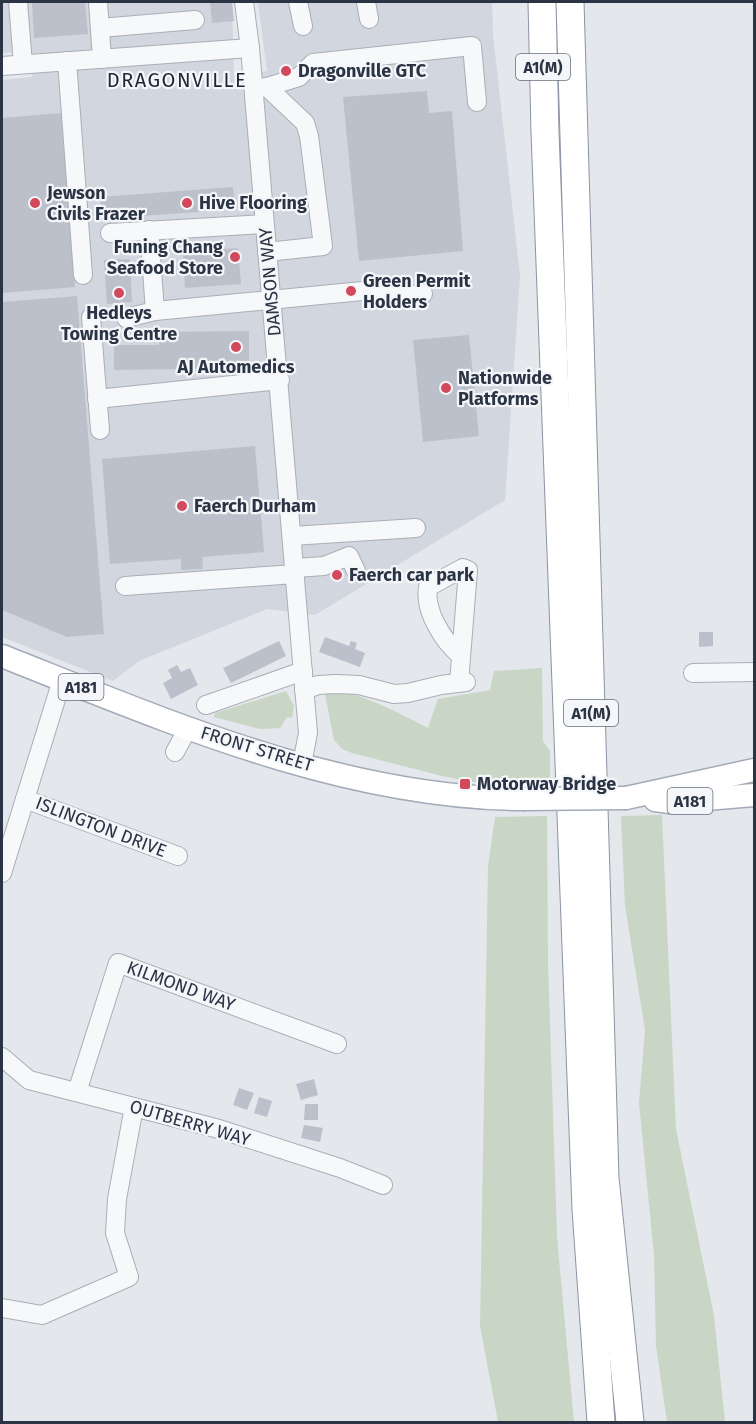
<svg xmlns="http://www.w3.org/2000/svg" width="756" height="1424" font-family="'Fira Sans',sans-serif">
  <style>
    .built { fill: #d2d6de }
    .green { fill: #c9d6c5 }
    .building { fill: #bbc0ca }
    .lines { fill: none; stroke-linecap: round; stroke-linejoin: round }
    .minor-casing { stroke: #a9aeb7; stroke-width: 20 }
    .major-casing { stroke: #a3abb8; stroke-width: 25 }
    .highway-casing { stroke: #8b94a3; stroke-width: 29 }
    .minor { stroke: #f7f8fa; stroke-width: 18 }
    .major { stroke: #fff; stroke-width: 22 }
    .highway { stroke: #fff; stroke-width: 27 }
    .major-bridge-casing { stroke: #a3abb8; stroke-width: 25; stroke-linecap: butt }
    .major-bridge { stroke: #fff; stroke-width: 22 }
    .poi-dot { fill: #d1495b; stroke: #f4f6f9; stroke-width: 2 }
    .labels { text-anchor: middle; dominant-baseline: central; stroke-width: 4.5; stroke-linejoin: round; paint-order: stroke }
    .shield { fill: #f4f6f9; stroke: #676e7b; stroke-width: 1.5 }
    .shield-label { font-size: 16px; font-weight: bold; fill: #2b3445 }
    .poi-label { font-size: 18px; font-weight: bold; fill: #2b3445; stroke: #f4f6f9; text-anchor: start }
    .street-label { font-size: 18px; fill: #2b3445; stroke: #f4f6f9 }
    .neighbourhood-label { font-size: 20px; letter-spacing: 1.5px; fill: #1d2536; stroke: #f4f6f9 }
  </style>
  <rect width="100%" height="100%" fill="#e4e7ec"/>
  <path class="built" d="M 2,2 L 232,2 L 234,75 L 267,71 L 258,2 L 492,2 L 493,35 L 520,276 L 505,500 L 315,615 L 267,609 L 139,661 L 113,681 L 2,637 L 2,80 L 32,77 L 30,51 L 2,53 Z"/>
  <g class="green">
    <path d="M 542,668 L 543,741 L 550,751 L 550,783 L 472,782 L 442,776 L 352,753 L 342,749 L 334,740 L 325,694 C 328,693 331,691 334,691 C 354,689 409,718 428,728 L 438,699 L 490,690 L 494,671 Z"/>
    <path d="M 286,691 L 294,706 L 292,718 L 287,717 L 280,728 L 260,729 L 214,717 L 215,713 Z"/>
    <path d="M 662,815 L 676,1129 L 714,1316 L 725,1422 L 667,1422 L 656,1346 L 654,1256 L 639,1103 L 645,1030 L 625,906 L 621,816 Z"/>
    <path d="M 547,816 L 548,962 L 557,1237 L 574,1422 L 498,1422 L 480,1326 L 488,866 L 495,817 Z"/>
  </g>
  <g class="building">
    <path d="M 32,2 L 85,2 L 88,34 L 34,38 Z"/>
    <path d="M 210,2 L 232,2 L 234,21 L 212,23 Z"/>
    <path d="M 427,91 L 429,113 L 452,111 L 463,251 L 359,261 L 343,97 Z"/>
    <path d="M 61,113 L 75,287 L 2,293 L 2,118 Z"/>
    <path d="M 233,187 L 235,209 L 102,219 L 100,197 Z"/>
    <path d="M 238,248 L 241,284 L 185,288 L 183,252 Z"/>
    <path d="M 130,259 L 132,302 L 107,304 L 104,260 Z"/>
    <path d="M 77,296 L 104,634 L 67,637 L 2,610 L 2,302 Z"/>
    <path d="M 249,331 L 249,368 L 114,370 L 114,345 L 159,345 L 159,332 Z"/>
    <path d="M 469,335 L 479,436 L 423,442 L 413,340 Z"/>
    <path d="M 255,446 L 264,552 L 202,557 L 203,569 L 181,570 L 181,559 L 110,564 L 102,459 Z"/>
    <path d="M 699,632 L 713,632 L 713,646 L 699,647 Z"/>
    <path d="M 325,637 L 349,646 L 351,641 L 357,643 L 355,649 L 365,653 L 360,667 L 319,652 Z"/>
    <path d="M 279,641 L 286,656 L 231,683 L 223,668 Z"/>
    <path d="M 177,665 L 181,672 L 190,668 L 198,685 L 171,699 L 163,683 L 172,678 L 168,670 Z"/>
    <path d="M 314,1079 L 318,1095 L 301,1100 L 296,1084 Z"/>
    <path d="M 239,1088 L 254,1093 L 247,1110 L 233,1105 Z"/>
    <path d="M 259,1097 L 272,1101 L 267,1117 L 254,1113 Z"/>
    <path d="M 305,1104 L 318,1104 L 318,1120 L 304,1120 Z"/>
    <path d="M 304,1125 L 323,1128 L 320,1142 L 301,1138 Z"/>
  </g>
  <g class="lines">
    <defs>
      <g id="minor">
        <path d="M 18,2 L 23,64"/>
        <path d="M 98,2 L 102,59"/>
        <path d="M 244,2 L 250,48 L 308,733 L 302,764"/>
        <path d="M 298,2 L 303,26"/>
        <path d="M 366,2 L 369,19"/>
        <path d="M 100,28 L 195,20"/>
        <path d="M 67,61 L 83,275"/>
        <path d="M 2,66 L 250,48"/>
        <path d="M 267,87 L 299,77 L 313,63 L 472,46 L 477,102"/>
        <path d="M 258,88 L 267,87 L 305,123 L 309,136 L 323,246 L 267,252"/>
        <path d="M 149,230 L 155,311"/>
        <path d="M 110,233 L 264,224"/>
        <path d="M 91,317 L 100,430"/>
        <path d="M 126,318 L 155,311 L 393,288 L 401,296 L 423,294"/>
        <path d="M 97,399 L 280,380"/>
        <path d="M 292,536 L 416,528"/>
        <path d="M 295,568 L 324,566 L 349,556 L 356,571"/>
        <path d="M 125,586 L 295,574"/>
        <path d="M 693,673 L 754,672"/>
        <path d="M 459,683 L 468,570 L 463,568 L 428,587 C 424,611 443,641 461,656"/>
        <path d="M 304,690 L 318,685 L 336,684 L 359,685 L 394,694 L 408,693 L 441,685 L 466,682"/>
        <path d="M 206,705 L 303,671"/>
        <path d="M 175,752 L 188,728"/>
        <path d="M 25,799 L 178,856"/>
        <path d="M 2,873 L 62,680"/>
        <path d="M 2,1057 L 29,1080 L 219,1129 L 340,1168 L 383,1185"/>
        <path d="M 77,1092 L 118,963 L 337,1044"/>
        <path d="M 2,1308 L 42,1315 L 129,1277 L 115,1233 L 117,1199 L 134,1107"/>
      </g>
      <g id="major">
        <path d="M 2,656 C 167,721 342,798 523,799"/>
        <path d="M 626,798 L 754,770"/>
        <path d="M 655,800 L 670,802 L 754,795"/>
      </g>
      <g id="highway">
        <path d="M 542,2 L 545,132 L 586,1209 L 601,1422"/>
        <path d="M 570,2 L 605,1178 L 630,1422"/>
      </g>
    </defs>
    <use href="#minor" class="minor-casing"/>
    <use href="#major" class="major-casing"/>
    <use href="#highway" class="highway-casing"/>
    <use href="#minor" class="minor"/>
    <use href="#major" class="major"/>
    <use href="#highway" class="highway"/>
    <defs>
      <path id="major-bridge" d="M 523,799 L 626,798"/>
    </defs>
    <use href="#major-bridge" class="major-bridge-casing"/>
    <use href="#major-bridge" class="major-bridge"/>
  </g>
  <g class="poi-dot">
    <circle cx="286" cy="71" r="6"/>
    <circle cx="35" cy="203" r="6"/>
    <circle cx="187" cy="203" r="6"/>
    <circle cx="235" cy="257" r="6"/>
    <circle cx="351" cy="291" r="6"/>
    <circle cx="119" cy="293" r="6"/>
    <circle cx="236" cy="347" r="6"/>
    <circle cx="446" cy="388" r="6"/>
    <circle cx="182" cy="506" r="6"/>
    <circle cx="337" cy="575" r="6"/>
    <rect x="459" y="778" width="12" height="12" rx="3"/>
  </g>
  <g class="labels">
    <g class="shield">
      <rect x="516" y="54" width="54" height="26" rx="4.5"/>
      <rect x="58.5" y="674" width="45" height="26" rx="4.5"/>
      <rect x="564" y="700" width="54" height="26" rx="4.5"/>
      <rect x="667.5" y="788" width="45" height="26" rx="4.5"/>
    </g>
    <g class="shield-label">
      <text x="543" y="67">A1(M)</text>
      <text x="81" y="687">A181</text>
      <text x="591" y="713">A1(M)</text>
      <text x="690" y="801">A181</text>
    </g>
    <g class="poi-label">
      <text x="298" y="71">Dragonville GTC</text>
      <text x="47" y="193">Jewson<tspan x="47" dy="21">Civils Frazer</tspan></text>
      <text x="199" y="203">Hive Flooring</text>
      <text x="223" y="247" text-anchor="end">Funing Chang<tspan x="223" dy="21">Seafood Store</tspan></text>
      <text x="363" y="281">Green Permit<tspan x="363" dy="21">Holders</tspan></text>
      <text x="119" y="313" text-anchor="middle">Hedleys<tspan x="119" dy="21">Towing Centre</tspan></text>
      <text x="236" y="367" text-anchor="middle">AJ Automedics</text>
      <text x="458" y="378">Nationwide<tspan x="458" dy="21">Platforms</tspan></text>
      <text x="194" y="506">Faerch Durham</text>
      <text x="349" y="575">Faerch car park</text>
      <text x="477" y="784">Motorway Bridge</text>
    </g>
    <g class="street-label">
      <text transform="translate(270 282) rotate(-95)">DAMSON WAY</text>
      <text transform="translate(257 749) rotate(17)">FRONT STREET</text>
      <text transform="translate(101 827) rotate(21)">ISLINGTON DRIVE</text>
      <text transform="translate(181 986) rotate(20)">KILMOND WAY</text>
      <text transform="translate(190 1123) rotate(16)">OUTBERRY WAY</text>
    </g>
    <g class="neighbourhood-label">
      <text x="177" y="80">DRAGONVILLE</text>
    </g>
  </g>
  <rect width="756" height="1424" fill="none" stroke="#2b3445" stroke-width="6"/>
</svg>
